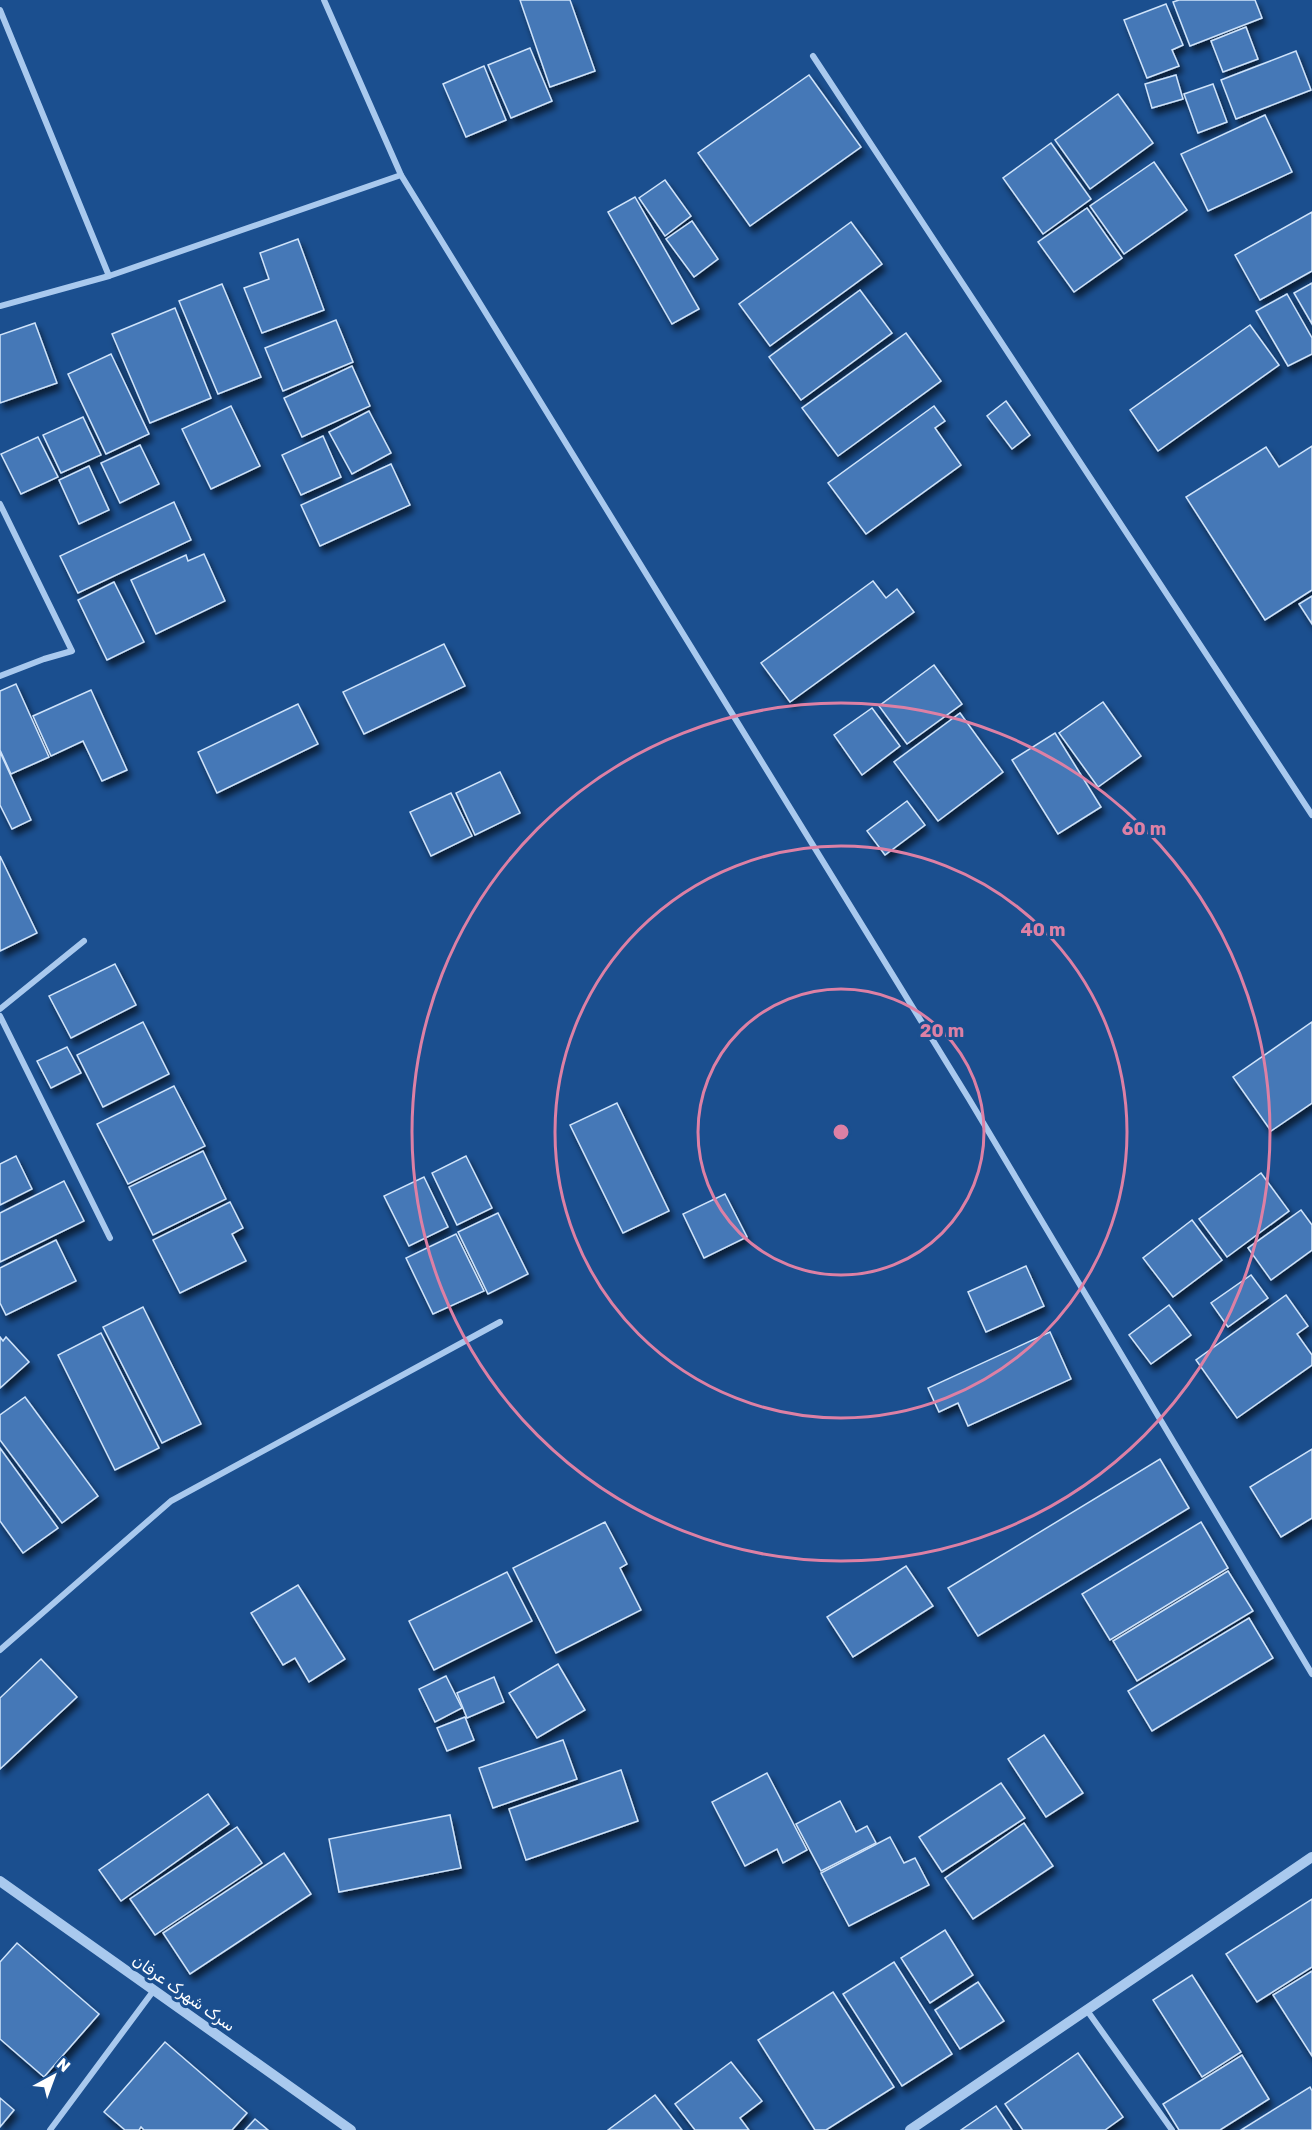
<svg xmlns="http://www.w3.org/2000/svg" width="1312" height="2130" font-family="Rubik,'Noto Naskh Arabic',sans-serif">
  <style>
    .building { fill: #4478b7; stroke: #cfe3fa; stroke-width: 1.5; filter: url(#shadow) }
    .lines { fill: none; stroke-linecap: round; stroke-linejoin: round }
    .minor { stroke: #a9c9ee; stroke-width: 6 }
    .tertiary { stroke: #a9c9ee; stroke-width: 10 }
    .ring { fill: none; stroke: #dd80a5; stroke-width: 3 }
    .labels { text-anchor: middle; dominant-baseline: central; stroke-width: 6; stroke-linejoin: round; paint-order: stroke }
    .street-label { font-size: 16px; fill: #fff; stroke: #1b4f8f }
    .centre { fill: #dd80a5; stroke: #1b4f8f; stroke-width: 3 }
    .ring-label { font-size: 18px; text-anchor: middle; font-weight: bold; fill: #dd80a5; stroke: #1b4f8f; stroke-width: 6; stroke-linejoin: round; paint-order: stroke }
  </style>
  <defs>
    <filter id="shadow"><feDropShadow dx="3.5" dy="6" stdDeviation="3" flood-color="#0009"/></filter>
  </defs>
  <rect width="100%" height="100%" fill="#1b4f8f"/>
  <g class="building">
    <path d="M 520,0 L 570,0 L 595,71 L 550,87 Z"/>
    <path d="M 1179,0 L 1255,0 L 1262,18 L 1190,46 L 1173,2 Z"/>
    <path d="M 1166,4 L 1183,45 L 1172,50 L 1179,66 L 1147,78 L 1124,20 Z"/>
    <path d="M 1246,27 L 1258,59 L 1223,72 L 1211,41 Z"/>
    <path d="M 530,48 L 552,101 L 511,118 L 488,65 Z"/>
    <path d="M 1296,51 L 1311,90 L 1236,119 L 1221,80 Z"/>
    <path d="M 484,66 L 506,120 L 466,137 L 443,84 Z"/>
    <path d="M 809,75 L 861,147 L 750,226 L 698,153 Z"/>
    <path d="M 1176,75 L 1183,99 L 1152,108 L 1145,84 Z"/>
    <path d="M 1213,84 L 1227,122 L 1198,133 L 1184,94 Z"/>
    <path d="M 1118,94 L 1153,143 L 1090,189 L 1055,140 Z"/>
    <path d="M 1265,115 L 1292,172 L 1208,211 L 1181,154 Z"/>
    <path d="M 1051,143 L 1091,199 L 1043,234 L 1003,178 Z"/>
    <path d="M 1154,162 L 1187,210 L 1124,254 L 1090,206 Z"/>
    <path d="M 665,180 L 691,216 L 665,236 L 639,198 Z"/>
    <path d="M 635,197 L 699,309 L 672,324 L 608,212 Z"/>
    <path d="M 1087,208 L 1122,258 L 1074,292 L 1038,242 Z"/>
    <path d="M 1312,212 L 1312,271 L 1260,300 L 1235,255 Z"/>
    <path d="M 692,221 L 718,259 L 694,277 L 666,239 Z"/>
    <path d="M 851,222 L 882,264 L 770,346 L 739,304 Z"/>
    <path d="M 298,239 L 324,310 L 262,333 L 244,288 L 269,279 L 260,253 Z"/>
    <path d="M 1312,283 L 1312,324 L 1294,293 Z"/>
    <path d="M 222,284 L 261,377 L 218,394 L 179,301 Z"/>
    <path d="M 860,290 L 892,333 L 801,400 L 769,357 Z"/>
    <path d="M 1287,294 L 1312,338 L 1312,354 L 1288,366 L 1256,311 Z"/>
    <path d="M 175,308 L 211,398 L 150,423 L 112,334 Z"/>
    <path d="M 336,320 L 353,362 L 283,391 L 265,348 Z"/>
    <path d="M 35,323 L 57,383 L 0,403 L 0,335 Z"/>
    <path d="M 1250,325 L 1279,365 L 1158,451 L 1130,410 Z"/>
    <path d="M 906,333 L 941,381 L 838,456 L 802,408 Z"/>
    <path d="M 111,354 L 149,434 L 106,454 L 68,374 Z"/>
    <path d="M 352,366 L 370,406 L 302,437 L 284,398 Z"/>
    <path d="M 1006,401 L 1030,435 L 1012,449 L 987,416 Z"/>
    <path d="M 231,406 L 260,466 L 211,489 L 182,429 Z"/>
    <path d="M 934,406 L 945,421 L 935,428 L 961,465 L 866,534 L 828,483 Z"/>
    <path d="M 369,411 L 391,453 L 352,474 L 329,432 Z"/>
    <path d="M 83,417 L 101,455 L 61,473 L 43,435 Z"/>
    <path d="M 323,436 L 341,477 L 301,495 L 282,455 Z"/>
    <path d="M 38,437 L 58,477 L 21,494 L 1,454 Z"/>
    <path d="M 140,445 L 159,484 L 120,503 L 101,463 Z"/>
    <path d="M 1312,446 L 1312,590 L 1265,620 L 1186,497 L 1266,447 L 1279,467 Z"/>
    <path d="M 391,464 L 410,505 L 320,546 L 301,505 Z"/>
    <path d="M 89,466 L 109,510 L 79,524 L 59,480 Z"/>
    <path d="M 174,502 L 191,540 L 78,593 L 60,556 Z"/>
    <path d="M 204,554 L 225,601 L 156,634 L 131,580 L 186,555 L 188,561 Z"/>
    <path d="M 873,581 L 886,598 L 897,589 L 914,612 L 790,702 L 761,663 Z"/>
    <path d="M 114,582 L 144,642 L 107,660 L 78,600 Z"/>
    <path d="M 1312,596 L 1312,624 L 1299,604 Z"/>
    <path d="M 444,644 L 465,686 L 364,734 L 343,692 Z"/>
    <path d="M 934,665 L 962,704 L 907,744 L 879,706 Z"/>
    <path d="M 16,684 L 49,757 L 11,774 L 0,750 L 0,691 Z"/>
    <path d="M 91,690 L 127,770 L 102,781 L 83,741 L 51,756 L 33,716 Z"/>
    <path d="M 1103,702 L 1141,756 L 1098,787 L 1059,733 Z"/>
    <path d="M 298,704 L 318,744 L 217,793 L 198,752 Z"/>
    <path d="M 872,708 L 900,746 L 862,775 L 834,735 Z"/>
    <path d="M 960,713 L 1003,772 L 938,821 L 894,762 Z"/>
    <path d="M 1055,733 L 1101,807 L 1058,834 L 1012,760 Z"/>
    <path d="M 0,752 L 31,820 L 12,829 L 0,805 Z"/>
    <path d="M 500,772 L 520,813 L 475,835 L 456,793 Z"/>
    <path d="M 451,793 L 472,836 L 431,856 L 410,812 Z"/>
    <path d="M 907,801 L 925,825 L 885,855 L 867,831 Z"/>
    <path d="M 0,856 L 37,933 L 0,951 Z"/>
    <path d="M 115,964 L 136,1005 L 71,1038 L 49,996 Z"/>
    <path d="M 143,1022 L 169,1074 L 103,1107 L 77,1055 Z"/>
    <path d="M 1312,1022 L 1312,1103 L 1271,1131 L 1233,1077 Z"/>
    <path d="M 67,1047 L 81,1073 L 51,1088 L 37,1061 Z"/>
    <path d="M 174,1086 L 205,1146 L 128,1184 L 97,1124 Z"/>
    <path d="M 617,1103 L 669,1211 L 623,1233 L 570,1125 Z"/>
    <path d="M 203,1151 L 226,1199 L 153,1235 L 129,1187 Z"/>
    <path d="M 16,1156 L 32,1189 L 0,1205 L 0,1164 Z"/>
    <path d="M 466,1156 L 492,1208 L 457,1225 L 432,1173 Z"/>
    <path d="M 1261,1173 L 1289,1211 L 1227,1257 L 1199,1219 Z"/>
    <path d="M 424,1177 L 448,1227 L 409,1246 L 384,1196 Z"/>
    <path d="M 64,1181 L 84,1221 L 0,1262 L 0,1213 Z"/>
    <path d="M 725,1194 L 747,1237 L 704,1258 L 683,1214 Z"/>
    <path d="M 230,1202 L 243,1228 L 232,1234 L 246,1261 L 180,1293 L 153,1240 Z"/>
    <path d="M 1301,1210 L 1312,1225 L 1312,1250 L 1271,1280 L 1248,1248 Z"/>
    <path d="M 498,1213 L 528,1274 L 488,1294 L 458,1232 Z"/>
    <path d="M 1192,1220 L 1222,1260 L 1173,1297 L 1143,1258 Z"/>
    <path d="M 456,1234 L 484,1291 L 433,1314 L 406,1258 Z"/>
    <path d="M 56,1240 L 76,1281 L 6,1315 L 0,1303 L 0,1268 Z"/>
    <path d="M 1026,1266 L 1044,1306 L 986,1332 L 968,1292 Z"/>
    <path d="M 1251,1275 L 1268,1298 L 1228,1327 L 1211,1303 Z"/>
    <path d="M 1286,1295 L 1308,1326 L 1297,1334 L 1312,1355 L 1312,1365 L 1237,1418 L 1196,1360 Z"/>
    <path d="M 1169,1305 L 1191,1335 L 1151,1364 L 1129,1335 Z"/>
    <path d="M 143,1307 L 201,1424 L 162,1443 L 103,1327 Z"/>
    <path d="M 1050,1332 L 1071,1379 L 968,1426 L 958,1403 L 939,1412 L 928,1388 Z"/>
    <path d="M 101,1333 L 159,1448 L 115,1470 L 58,1355 Z"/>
    <path d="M 0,1337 L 3,1341 L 6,1337 L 29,1362 L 0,1388 Z"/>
    <path d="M 25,1397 L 98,1496 L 62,1523 L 0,1440 L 0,1415 Z"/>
    <path d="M 0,1448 L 58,1528 L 23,1553 L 0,1521 Z"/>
    <path d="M 1312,1449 L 1312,1518 L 1281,1537 L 1250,1487 Z"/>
    <path d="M 1160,1459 L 1189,1508 L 978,1636 L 948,1588 Z"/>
    <path d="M 605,1522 L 627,1564 L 620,1568 L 641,1610 L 556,1653 L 513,1568 Z"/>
    <path d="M 1201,1522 L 1228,1568 L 1110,1640 L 1082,1594 Z"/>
    <path d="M 906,1566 L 933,1606 L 853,1657 L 827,1617 Z"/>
    <path d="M 1228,1571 L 1253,1611 L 1137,1681 L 1113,1641 Z"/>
    <path d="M 507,1572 L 532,1621 L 434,1670 L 409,1621 Z"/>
    <path d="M 298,1585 L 345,1659 L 309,1682 L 295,1658 L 283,1665 L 251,1613 Z"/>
    <path d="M 1249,1618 L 1273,1658 L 1152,1731 L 1128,1691 Z"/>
    <path d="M 41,1659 L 77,1697 L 0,1769 L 0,1698 Z"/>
    <path d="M 558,1664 L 585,1710 L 537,1738 L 509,1693 Z"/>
    <path d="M 446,1676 L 462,1708 L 435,1722 L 419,1689 Z"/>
    <path d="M 494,1677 L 504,1702 L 467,1718 L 457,1693 Z"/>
    <path d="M 465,1717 L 474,1740 L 447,1751 L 437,1728 Z"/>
    <path d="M 1044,1735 L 1083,1793 L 1046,1817 L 1008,1759 Z"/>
    <path d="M 563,1740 L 577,1779 L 493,1808 L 479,1768 Z"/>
    <path d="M 621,1770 L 638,1821 L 526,1860 L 509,1809 Z"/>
    <path d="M 767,1773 L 807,1850 L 783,1863 L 777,1849 L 745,1866 L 712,1802 Z"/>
    <path d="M 1001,1783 L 1025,1818 L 942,1872 L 919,1837 Z"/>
    <path d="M 208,1794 L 229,1824 L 121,1901 L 99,1870 Z"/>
    <path d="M 840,1801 L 856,1832 L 867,1826 L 876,1843 L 821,1871 L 796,1824 Z"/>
    <path d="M 450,1815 L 461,1868 L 339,1892 L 329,1839 Z"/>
    <path d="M 1024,1823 L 1053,1866 L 973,1919 L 945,1878 Z"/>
    <path d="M 237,1827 L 262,1863 L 155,1935 L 130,1899 Z"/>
    <path d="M 890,1837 L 904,1863 L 915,1858 L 929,1885 L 849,1926 L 821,1873 Z"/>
    <path d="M 284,1853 L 311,1894 L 190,1974 L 163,1933 Z"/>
    <path d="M 1312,1899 L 1312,1967 L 1257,2002 L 1226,1954 Z"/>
    <path d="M 945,1930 L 973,1975 L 930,2003 L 901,1958 Z"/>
    <path d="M 17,1943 L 99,2014 L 44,2077 L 0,2039 L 0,1962 Z"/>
    <path d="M 894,1962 L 952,2054 L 902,2086 L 843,1994 Z"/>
    <path d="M 1312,1971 L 1312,2056 L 1273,1995 Z"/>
    <path d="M 1192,1975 L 1241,2052 L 1202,2077 L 1153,2000 Z"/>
    <path d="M 978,1982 L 1004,2021 L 960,2049 L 935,2010 Z"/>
    <path d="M 833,1992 L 894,2087 L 826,2130 L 815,2130 L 758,2040 Z"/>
    <path d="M 165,2042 L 247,2113 L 232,2130 L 144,2130 L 141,2127 L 139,2130 L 125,2130 L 104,2112 Z"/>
    <path d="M 1078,2053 L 1123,2117 L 1105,2130 L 1023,2130 L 1005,2104 Z"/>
    <path d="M 1242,2055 L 1269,2099 L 1220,2130 L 1179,2130 L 1163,2104 Z"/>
    <path d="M 731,2062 L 762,2101 L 740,2118 L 749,2130 L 695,2130 L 675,2104 Z"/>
    <path d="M 1310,2087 L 1312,2091 L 1312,2130 L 1241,2130 Z"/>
    <path d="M 655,2095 L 682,2130 L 608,2130 Z"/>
    <path d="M 0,2098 L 14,2110 L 0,2127 Z"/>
    <path d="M 996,2106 L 1012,2130 L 961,2130 Z"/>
    <path d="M 255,2119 L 268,2130 L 245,2130 Z"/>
  </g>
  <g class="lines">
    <g class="minor">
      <path d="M 324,0 L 401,175 L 969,1099 L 1312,1674"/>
      <path d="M 0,10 L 109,276"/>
      <path d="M 813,56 L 1312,815"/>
      <path d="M 0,306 L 109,276 L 401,175"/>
      <path d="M 0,504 L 72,651 L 44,659 L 0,676"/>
      <path d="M 0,1009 L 84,941"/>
      <path d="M 0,1016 L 110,1238"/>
      <path d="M 0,1650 L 171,1501 L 500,1322"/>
      <path d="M 1086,2009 L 1172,2130"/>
      <path d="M 50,2130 L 154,1990"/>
    </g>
    <g class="tertiary">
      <path d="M 0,1881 L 351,2130"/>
      <path d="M 910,2130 L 1312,1857"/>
    </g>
  </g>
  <g class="ring">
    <circle cx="841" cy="1132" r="143"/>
    <circle cx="841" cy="1132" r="286"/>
    <circle cx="841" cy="1132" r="429"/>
  </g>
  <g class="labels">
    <g class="street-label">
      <text transform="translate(184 1993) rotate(35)">سرک شهرک عرفان</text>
    </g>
  </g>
  <circle cx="841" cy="1132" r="9" class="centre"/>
  <g class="ring-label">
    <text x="1144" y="835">60 m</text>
    <text x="1043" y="936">40 m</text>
    <text x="942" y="1037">20 m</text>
  </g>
  <g transform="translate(54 2076) rotate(41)" stroke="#1b4f8f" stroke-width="4.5" paint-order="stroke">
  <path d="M0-4.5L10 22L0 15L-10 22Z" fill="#ffffff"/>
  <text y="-9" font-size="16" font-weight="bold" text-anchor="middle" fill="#ffffff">N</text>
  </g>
</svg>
